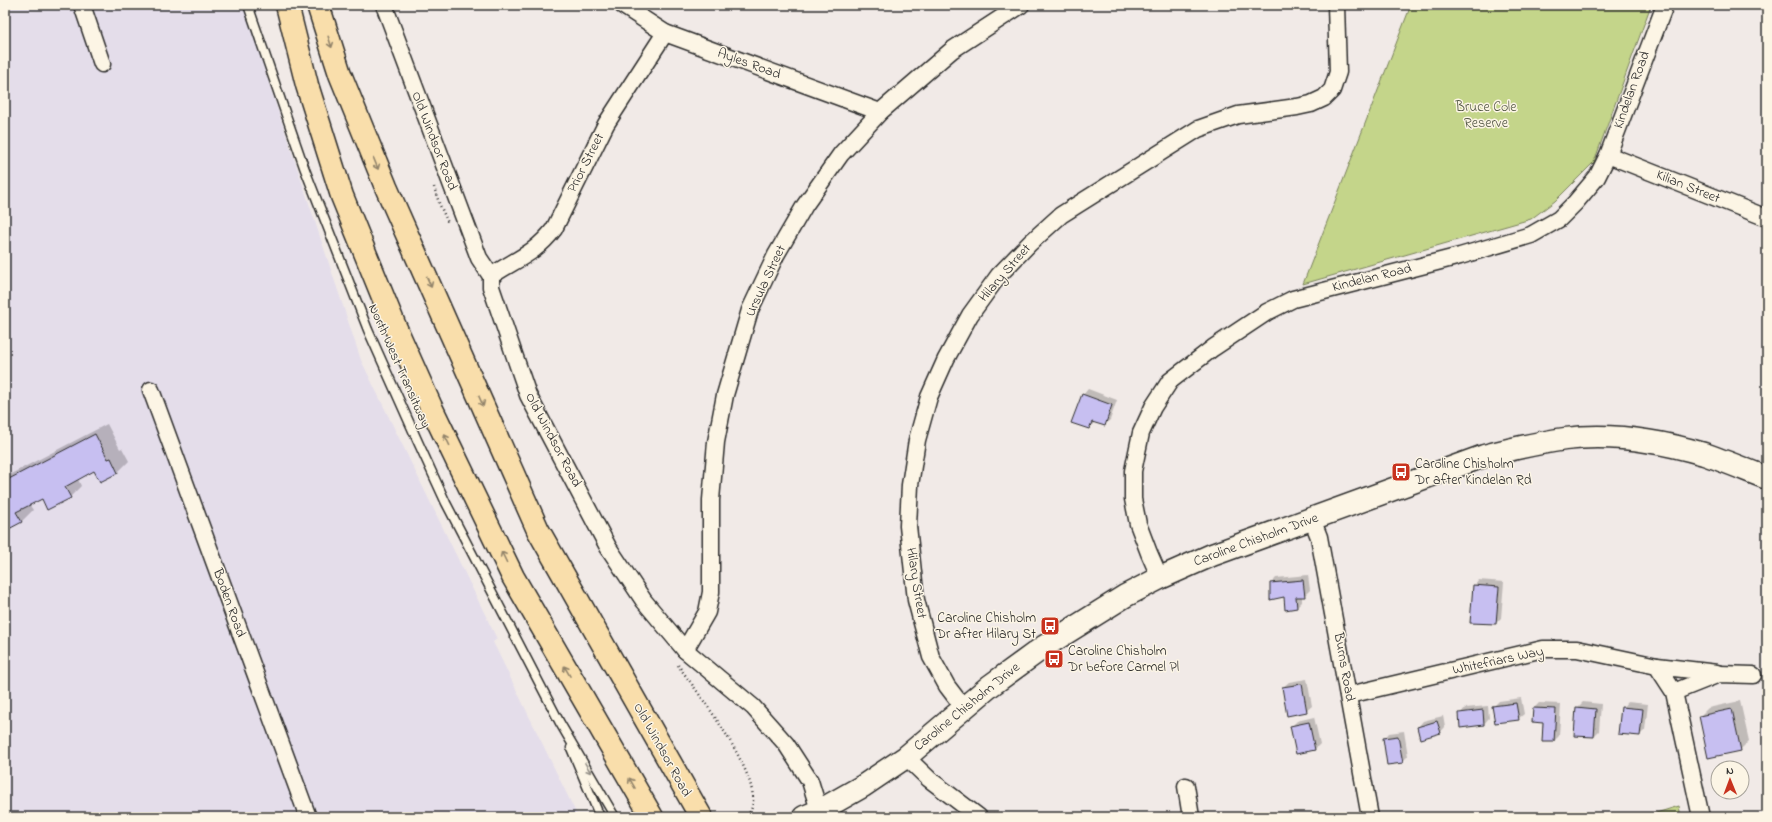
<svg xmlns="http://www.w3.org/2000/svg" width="1772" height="822" font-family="'Indie Flower',sans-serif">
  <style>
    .built { fill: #e4ddea }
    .green { fill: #c4d58a; stroke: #78805a }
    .shadow { fill: #0003 }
    .building { fill: #c7bff1; stroke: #2b2b2b }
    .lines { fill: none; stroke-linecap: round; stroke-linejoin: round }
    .lane-casing { stroke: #2b2b2b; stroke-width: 11 }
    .street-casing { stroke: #2b2b2b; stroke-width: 19 }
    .secondary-casing { stroke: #2b2b2b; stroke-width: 25 }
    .highway-casing { stroke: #2b2b2b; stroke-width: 25 }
    .path { stroke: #2b2b2b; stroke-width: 2.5; stroke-dasharray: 1 3; stroke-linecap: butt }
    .lane { stroke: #fcf5e5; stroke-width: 8 }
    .street { stroke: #fcf5e5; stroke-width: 16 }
    .secondary { stroke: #fcf5e5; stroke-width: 22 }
    .highway { stroke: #f9deab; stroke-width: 22 }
    .oneway { stroke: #92846b }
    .oneway2 { stroke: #949088 }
    .labels { text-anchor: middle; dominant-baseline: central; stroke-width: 3; stroke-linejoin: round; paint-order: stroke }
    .street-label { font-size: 14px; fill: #2b2b2b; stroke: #fcf5e5 }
    .park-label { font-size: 14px; fill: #515643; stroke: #fcf5e5 }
    .poi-label { font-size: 14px; fill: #2b2b2b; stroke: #fcf5e5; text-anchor: start }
  </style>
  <rect width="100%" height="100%" fill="#f1eae7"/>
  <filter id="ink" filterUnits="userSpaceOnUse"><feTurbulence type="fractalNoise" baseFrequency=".025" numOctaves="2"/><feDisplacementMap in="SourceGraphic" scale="8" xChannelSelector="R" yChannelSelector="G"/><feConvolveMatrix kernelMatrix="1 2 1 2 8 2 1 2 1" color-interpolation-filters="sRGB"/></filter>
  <g filter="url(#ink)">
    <path class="built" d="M 5,5 L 243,5 L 361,360 L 497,639 L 493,642 L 578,817 L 5,817 Z"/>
    <g class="green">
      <path d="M 1411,5 L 1651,5 L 1594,162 L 1555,201 L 1531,219 L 1303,284 Z"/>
      <path d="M 1679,806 L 1681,817 L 1643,817 Z"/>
    </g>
    <g class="shadow">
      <path d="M 1088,389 L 1117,400 L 1110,420 L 1104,425 L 1095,422 L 1089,428 L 1083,395 Z"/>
      <path d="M 107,424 L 120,449 L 122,448 L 129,461 L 118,472 L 100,481 L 95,470 L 78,479 L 81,486 L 70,497 L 42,497 L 29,504 L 33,510 L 22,521 L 5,530 L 5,477 Z"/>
      <path d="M 1308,575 L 1310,590 L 1304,596 L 1302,596 L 1302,602 L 1297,607 L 1271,584 L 1276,578 Z"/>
      <path d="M 1479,580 L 1504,582 L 1501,618 L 1496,623 L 1474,586 Z"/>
      <path d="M 1307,679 L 1312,706 L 1306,711 L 1283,687 L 1289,682 Z"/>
      <path d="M 1521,698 L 1524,714 L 1518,719 L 1493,707 L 1499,701 Z"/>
      <path d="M 1740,701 L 1749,741 L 1740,750 L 1700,716 L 1708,708 Z"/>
      <path d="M 1583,702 L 1601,704 L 1599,731 L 1594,736 L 1577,708 Z"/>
      <path d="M 1627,702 L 1648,704 L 1645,730 L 1640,735 L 1622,708 Z"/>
      <path d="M 1539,703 L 1561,704 L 1559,736 L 1554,741 L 1544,722 L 1534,708 Z"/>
      <path d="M 1488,706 L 1489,718 L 1484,724 L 1460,714 L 1465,708 Z"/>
      <path d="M 1443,716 L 1445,727 L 1440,733 L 1418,727 L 1423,721 Z"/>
      <path d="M 1314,717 L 1320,744 L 1314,750 L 1291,727 L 1297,721 Z"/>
      <path d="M 1404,731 L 1408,756 L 1402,762 L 1384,739 L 1389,733 Z"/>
    </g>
    <g class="building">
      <path d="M 1082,394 L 1112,405 L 1105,426 L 1092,422 L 1089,429 L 1071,423 Z"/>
      <path d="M 95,434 L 108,459 L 111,458 L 118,473 L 100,482 L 94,471 L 65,487 L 71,498 L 47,510 L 42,499 L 16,512 L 22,522 L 5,531 L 5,481 Z"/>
      <path d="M 1303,580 L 1305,597 L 1296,597 L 1297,608 L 1285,610 L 1284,597 L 1270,600 L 1270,583 Z"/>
      <path d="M 1473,585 L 1499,587 L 1496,624 L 1470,623 Z"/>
      <path d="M 1302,684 L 1307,712 L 1287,716 L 1282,687 Z"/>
      <path d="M 1516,703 L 1519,720 L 1495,723 L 1492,706 Z"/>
      <path d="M 1576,707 L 1596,709 L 1594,737 L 1574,736 Z"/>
      <path d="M 1621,707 L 1643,709 L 1640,736 L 1618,734 Z"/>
      <path d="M 1533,708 L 1556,709 L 1554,742 L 1542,742 L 1543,723 L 1532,722 Z"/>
      <path d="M 1732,709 L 1741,751 L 1708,758 L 1699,716 Z"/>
      <path d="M 1483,710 L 1484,725 L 1460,728 L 1459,713 Z"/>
      <path d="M 1437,721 L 1441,733 L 1420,739 L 1417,727 Z"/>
      <path d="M 1309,722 L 1315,750 L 1296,754 L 1290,726 Z"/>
      <path d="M 1398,736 L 1403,763 L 1387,765 L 1383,738 Z"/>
    </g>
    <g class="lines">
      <defs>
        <g id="lane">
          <path d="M 248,5 L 304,167 L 368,330 L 418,442 L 446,503 L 560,723 L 615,817"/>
          <path d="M 571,748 L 600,817"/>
        </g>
        <g id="street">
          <path d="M 82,5 L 102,64"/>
          <path d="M 384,5 L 479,258 L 491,276 L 491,287 L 528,395 L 608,547 L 644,601 L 685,650 L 753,707 L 786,744 L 810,781 L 821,817"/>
          <path d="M 622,5 L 665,33 L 880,112"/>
          <path d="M 1608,155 L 1767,218"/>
          <path d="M 491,276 C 516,259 535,254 554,229 L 606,124 L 665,33"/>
          <path d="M 151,390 L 308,817"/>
          <path d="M 1312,519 L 1319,537 L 1370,817"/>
          <path d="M 1160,578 L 1149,553 L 1138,524 L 1133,499 L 1133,471 L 1141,433 L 1153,407 L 1170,381 L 1213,348 L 1267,312 L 1293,299 L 1460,256 L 1531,235 L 1559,219 L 1575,203 L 1597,177 L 1608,155 L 1665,5"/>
          <path d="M 685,650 L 707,612 L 711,592 L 711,500 L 716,442 L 725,395 L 750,310 L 776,255 L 805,205 L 841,154 L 880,112 L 952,50 L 1021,5"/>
          <path d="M 1657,666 L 1717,673"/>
          <path d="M 1674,692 L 1719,674 L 1753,675"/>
          <path d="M 1349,695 L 1543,649 L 1577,649 L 1657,666 L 1674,692 L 1701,817"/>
          <path d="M 963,707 L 947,686 L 931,657 L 916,600 L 908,526 L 910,485 L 917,440 L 929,397 L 946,359 L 970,315 L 999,275 L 1030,243 L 1061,215 L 1198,129 L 1238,115 L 1297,107 L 1311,104 L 1324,98 L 1332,90 L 1338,72 L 1336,5"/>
          <path d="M 906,757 L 929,779 L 979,817"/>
          <path d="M 1186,786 L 1191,817"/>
        </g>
        <path id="secondary" d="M 804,817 L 819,811 L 863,786 L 906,757 L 990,686 L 1045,646 L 1125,596 L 1160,578 L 1212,555 L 1484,456 C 1511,449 1537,443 1565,439 C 1611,433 1660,441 1704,454 C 1725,461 1746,470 1767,478"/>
        <g id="highway">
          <path d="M 287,5 L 307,85 L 342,196 L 394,324 L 431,407 L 513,577 L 652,817"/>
          <path d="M 318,5 L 340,74 L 386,187 L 538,530 L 701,817"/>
        </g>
      </defs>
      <use href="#lane" class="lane-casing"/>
      <use href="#street" class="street-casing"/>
      <use href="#secondary" class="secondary-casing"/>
      <use href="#highway" class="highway-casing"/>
      <g class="path">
        <path d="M 434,187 L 439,203 L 448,223"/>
        <path d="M 678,665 C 693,687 781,797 744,817"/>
      </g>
      <use href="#lane" class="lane"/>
      <use href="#street" class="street"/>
      <use href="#secondary" class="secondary"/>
      <use href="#highway" class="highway"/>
    </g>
    <defs><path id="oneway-shaft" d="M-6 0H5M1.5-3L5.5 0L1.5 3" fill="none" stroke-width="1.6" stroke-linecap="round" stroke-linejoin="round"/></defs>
    <g class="oneway">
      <use href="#oneway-shaft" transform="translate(330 42) rotate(72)"/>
      <use href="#oneway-shaft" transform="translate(376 164) rotate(68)"/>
      <use href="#oneway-shaft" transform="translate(429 282) rotate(66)"/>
      <use href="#oneway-shaft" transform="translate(481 401) rotate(66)"/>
      <use href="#oneway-shaft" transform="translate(447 440) rotate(-116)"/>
      <use href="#oneway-shaft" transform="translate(504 557) rotate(-116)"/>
      <use href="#oneway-shaft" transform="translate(567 671) rotate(-120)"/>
      <use href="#oneway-shaft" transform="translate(632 783) rotate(-120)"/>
    </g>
    <use class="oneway2" href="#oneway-shaft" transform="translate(588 768) rotate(59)"/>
  </g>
  <defs>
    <symbol id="bus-square" viewBox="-11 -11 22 22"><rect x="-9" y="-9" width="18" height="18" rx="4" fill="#c8321e" stroke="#fcf5e5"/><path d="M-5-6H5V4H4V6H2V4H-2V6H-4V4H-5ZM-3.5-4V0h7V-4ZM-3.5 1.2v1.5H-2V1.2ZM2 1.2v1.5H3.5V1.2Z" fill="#fff"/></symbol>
  </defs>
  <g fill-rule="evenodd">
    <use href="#bus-square" x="1390" y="461" width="22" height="22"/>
    <use href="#bus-square" x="1039" y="615" width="22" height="22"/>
    <use href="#bus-square" x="1043" y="648" width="22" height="22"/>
  </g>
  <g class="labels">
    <g class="street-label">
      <text transform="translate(749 64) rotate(20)">Ayles Road</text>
      <text transform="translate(1632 90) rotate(-70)">Kindelan Road</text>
      <text transform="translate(434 141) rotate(69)">Old Windsor Road</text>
      <text transform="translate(586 163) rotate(-63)">Prior Street</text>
      <text transform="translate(1688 187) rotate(22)">Kilian Street</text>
      <text transform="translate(1005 273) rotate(-49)">Hilary Street</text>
      <text transform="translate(1372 278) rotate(-14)">Kindelan Road</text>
      <text transform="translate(766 281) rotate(-65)">Ursula Street</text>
      <text transform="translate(399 366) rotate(66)">North West Transitway</text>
      <text transform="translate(553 440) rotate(62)">Old Windsor Road</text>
      <text transform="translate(1256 540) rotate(-20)">Caroline Chisholm Drive</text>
      <text transform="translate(916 583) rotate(81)">Hilary Street</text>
      <text transform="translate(229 603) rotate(70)">Boden Road</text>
      <text transform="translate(1498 661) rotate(-12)">Whitefriars Way</text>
      <text transform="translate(1344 667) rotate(80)">Burns Road</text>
      <text transform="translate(967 707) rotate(-39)">Caroline Chisholm Drive</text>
      <text transform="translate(662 750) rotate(61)">Old Windsor Road</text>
    </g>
    <g class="park-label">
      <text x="1486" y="107">Bruce Cole<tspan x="1486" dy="16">Reserve</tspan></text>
    </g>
    <g class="poi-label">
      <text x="1415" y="464">Caroline Chisholm<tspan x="1415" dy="16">Dr after Kindelan Rd</tspan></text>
      <text x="1036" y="618" text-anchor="end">Caroline Chisholm<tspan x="1036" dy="16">Dr after Hilary St</tspan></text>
      <text x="1068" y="651">Caroline Chisholm<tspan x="1068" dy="16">Dr before Carmel Pl</tspan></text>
    </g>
  </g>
  <rect width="1772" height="822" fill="none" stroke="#fcf5e5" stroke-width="20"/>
  <rect x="10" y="10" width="1752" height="802" fill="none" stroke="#2b2b2b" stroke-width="1.5" filter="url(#ink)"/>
  <g transform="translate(1730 780) rotate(359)"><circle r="19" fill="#fcf5e5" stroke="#a8a49b"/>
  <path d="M0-3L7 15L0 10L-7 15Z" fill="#c8321e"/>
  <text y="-6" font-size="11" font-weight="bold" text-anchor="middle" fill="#2b2b2b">N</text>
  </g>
</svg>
